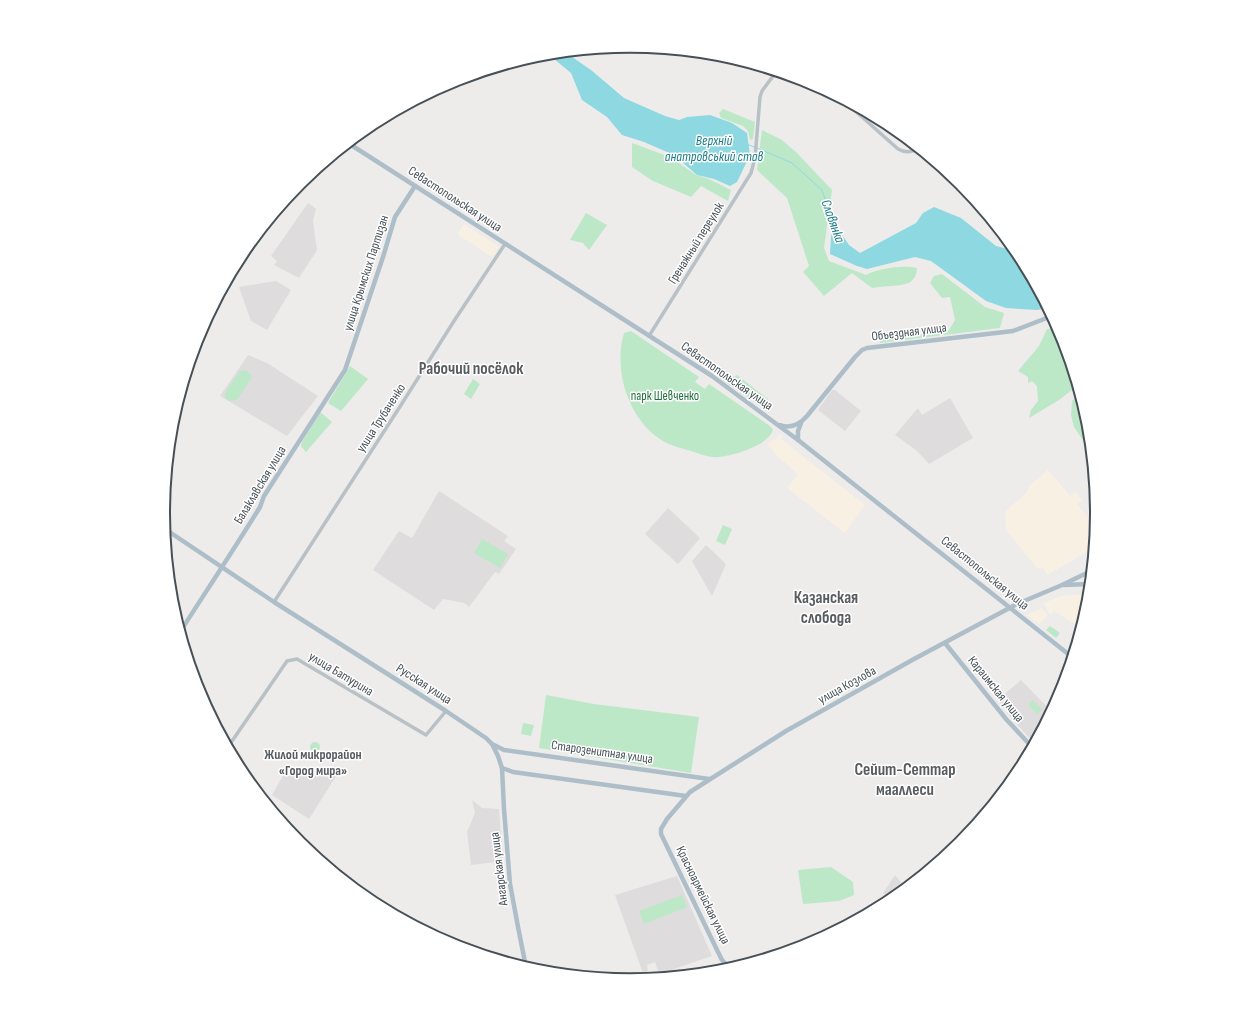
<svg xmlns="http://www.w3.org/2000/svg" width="1260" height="1026" font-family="'Sofia Sans Condensed',sans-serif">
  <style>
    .commercial { fill: #f9f0e4 }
    .education { fill: #dfdcdd }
    .green { fill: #bde8c8 }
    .water { fill: #8ed9e1 }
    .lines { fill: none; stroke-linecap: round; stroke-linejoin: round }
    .stream { stroke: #8ed9e1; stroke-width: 1 }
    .minor { stroke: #b8c1c6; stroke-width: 3.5 }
    .major { stroke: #adbec8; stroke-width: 4.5 }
    .labels { text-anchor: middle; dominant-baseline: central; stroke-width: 3; stroke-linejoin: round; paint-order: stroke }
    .street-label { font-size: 13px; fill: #465056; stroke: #fff }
    .park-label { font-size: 13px; fill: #206e3e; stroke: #fff }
    .water-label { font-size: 14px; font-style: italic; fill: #1a7d87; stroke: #fff }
    .neighbourhood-label { font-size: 14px; font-weight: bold; fill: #595c5f; stroke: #fff }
    .district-label { font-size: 17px; font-weight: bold; fill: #595c5f; stroke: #fff }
    .rim { fill: none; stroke: #465056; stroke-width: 2 }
  </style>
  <rect width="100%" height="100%" fill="#eeebeb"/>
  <g class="commercial">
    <path d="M 464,224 L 499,247 L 492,257 L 457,234 Z"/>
    <path d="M 780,434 L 783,436 L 781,439 L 865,505 L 845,533 L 787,488 L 798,474 L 778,457 L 767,444 L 774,439 L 776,440 Z"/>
    <path d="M 1048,470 L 1070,496 L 1075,492 L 1082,500 L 1077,504 L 1096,527 L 1094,548 L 1047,575 L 1043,568 L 1038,569 L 1006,530 L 1005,512 L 1027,492 L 1029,486 Z"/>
    <path d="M 1089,594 L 1088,604 L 1081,628 L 1054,611 L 1050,615 L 1043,603 L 1062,596 Z"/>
    <path d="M 1042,608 L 1048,615 L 1039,624 L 1026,615 Z"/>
  </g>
  <g class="education">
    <path d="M 308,203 L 316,209 L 313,221 L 317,250 L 299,278 L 274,265 L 277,261 L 271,256 Z"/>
    <path d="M 276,281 L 291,290 L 267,330 L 251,321 L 239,287 Z"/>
    <path d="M 248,355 L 267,363 L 318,396 L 287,436 L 220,396 Z"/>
    <path d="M 832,390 L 835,390 L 861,411 L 845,431 L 818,410 Z"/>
    <path d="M 950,398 L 973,438 L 929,464 L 916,450 L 895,435 L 918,408 L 922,415 Z"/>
    <path d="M 439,491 L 508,536 L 504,541 L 516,549 L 499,574 L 495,572 L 469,607 L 464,603 L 443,599 L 434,610 L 373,570 L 399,531 L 412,538 Z"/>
    <path d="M 668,508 L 700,538 L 678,564 L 645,534 Z"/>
    <path d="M 706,545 L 726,564 L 712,596 L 692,561 Z"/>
    <path d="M 1021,680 L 1051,711 L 1037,738 L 1033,742 L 1007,713 L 1009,711 L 1006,708 L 1005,709 L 998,700 Z"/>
    <path d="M 338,773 L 309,819 L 272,795 L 283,776 Z"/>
    <path d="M 472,800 L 482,808 L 499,809 L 503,861 L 471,865 L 467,832 L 475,813 Z"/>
    <path d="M 895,875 L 906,888 L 890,901 L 883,893 Z"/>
    <path d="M 677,876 L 712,956 L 662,973 L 661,971 L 658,971 L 655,962 L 647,965 L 648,972 L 644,976 L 615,895 Z"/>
  </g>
  <g class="green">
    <path d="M 723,109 L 755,122 L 753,139 L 750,140 L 748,131 L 743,126 L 721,118 L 719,113 Z"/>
    <path d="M 762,130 L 782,140 L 796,152 L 832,190 L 824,248 L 829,261 L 866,275 C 879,268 903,265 917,268 C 916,284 905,285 892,286 C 885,286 879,287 872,288 L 852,273 L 824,296 L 803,272 L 809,266 L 787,198 L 757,170 Z"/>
    <path d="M 632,143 L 670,157 L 696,175 L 709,179 L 731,190 L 728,201 L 701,186 L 691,197 L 653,181 L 632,167 Z"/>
    <path d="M 586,213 L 607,225 L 589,250 L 583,243 L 570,240 Z"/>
    <path d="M 942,274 L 985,307 L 1004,313 L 1000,328 L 880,343 L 881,337 L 887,333 L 903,337 L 949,330 L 955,320 L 950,297 L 942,298 L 930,283 L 934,276 Z"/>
    <path d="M 1058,328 L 1062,335 L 1077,386 L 1059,400 L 1029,418 L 1031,410 L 1038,401 L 1037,386 L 1032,381 L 1028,383 L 1028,377 L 1018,371 L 1039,346 L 1047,329 Z"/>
    <path d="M 631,331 L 699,377 L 695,382 L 705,389 L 709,384 L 770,426 L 773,430 C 769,440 760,444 751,448 C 741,453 722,458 712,457 C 705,456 698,453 691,451 C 681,448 670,446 660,439 C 628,418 613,369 624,333 Z"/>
    <path d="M 350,366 L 368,379 L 341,411 L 328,403 Z"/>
    <path d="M 722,368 L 734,377 L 737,375 L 769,400 L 763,408 L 718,377 L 718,371 Z"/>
    <path d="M 245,370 L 251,374 L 251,379 L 237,400 L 229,401 L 226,399 L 225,394 L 226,391 L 240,371 Z"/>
    <path d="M 473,379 L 480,384 L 471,399 L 464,394 Z"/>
    <path d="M 1079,393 L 1088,422 L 1090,444 L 1082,439 L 1074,427 L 1071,415 L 1072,401 Z"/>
    <path d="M 320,412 L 332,422 L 306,452 L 301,446 L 302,442 Z"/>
    <path d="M 723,525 L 732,529 L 725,545 L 716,541 Z"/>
    <path d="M 482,539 L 508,554 L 500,568 L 474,553 Z"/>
    <path d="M 1050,626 L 1060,633 L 1056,638 L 1046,630 Z"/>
    <path d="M 546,695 L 594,704 L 699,717 L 691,773 L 539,748 Z"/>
    <path d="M 1033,700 L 1042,710 L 1037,714 L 1028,705 Z"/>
    <path d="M 523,723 L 534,725 L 531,736 L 521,734 Z"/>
    <circle cx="315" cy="747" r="5"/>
    <path d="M 831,867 L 853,882 L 854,895 L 839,901 L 803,904 L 798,870 Z"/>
    <path d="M 682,895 L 687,907 L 644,924 L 639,911 Z"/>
  </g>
  <g class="water">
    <path d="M 565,52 L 591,70 L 624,98 L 665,116 L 679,120 L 687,117 L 710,115 L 732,123 L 747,133 L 750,155 L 737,182 L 730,186 L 714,179 L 697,175 L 674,155 L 644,142 L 622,135 L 607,117 L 582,100 L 571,73 L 548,54 Z"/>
    <path d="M 934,207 L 961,218 L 996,246 L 1016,251 L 1048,308 L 1037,310 L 1006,308 L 986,301 L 931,261 L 915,257 L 867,269 L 857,266 L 830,254 L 832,220 L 849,245 L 860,253 L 916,223 L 923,213 Z"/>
  </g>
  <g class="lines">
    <g class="stream">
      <path d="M 747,144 L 754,147"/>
      <path d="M 757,148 L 792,163 L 822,190 L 833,223"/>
    </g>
    <g class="minor">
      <path d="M 843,100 L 898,149 C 905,153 911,153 918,148"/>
      <path d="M 649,336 L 751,173 L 755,158 L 760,97 L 762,91 L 776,72"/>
      <path d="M 274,602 L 401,405 L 454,321 L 505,244"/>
      <path d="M 228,747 L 287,661 L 297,659 L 426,735 L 446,711"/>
    </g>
    <g class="major">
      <path d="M 348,143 L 712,376 L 798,440 L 1072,657"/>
      <path d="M 780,425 C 791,429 800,424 807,416 L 855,357 L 862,350 L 867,348 L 1013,331 L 1052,316"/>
      <path d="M 798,440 L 798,431 L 801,423"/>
      <path d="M 165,529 L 274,602 L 446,711 L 486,738 L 492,744 L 498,756 L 502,768 L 504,809 L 510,884 L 518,927 L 526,967"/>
      <path d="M 1063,585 L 1090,584"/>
      <path d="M 180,632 C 207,590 234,549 260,507 L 264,496 L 345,370 L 383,257 L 395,217 L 415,186"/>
      <path d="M 945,643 L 1006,719 L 1032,747"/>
      <path d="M 492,744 L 504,750 L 709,779"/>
      <path d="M 502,768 L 513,772 L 686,796"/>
      <path d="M 730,968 L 722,960 L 718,952 L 661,834 L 661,829 L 667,819 L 690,792 L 786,731 L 914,659 L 1017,604 L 1062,585 L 1091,571"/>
    </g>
  </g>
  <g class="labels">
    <g class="street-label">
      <text transform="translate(455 199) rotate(33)">Севастопольская улица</text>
      <text transform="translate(696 243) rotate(-58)">Гренажный переулок</text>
      <text transform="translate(366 273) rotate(-72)">улица Крымских Партизан</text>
      <text transform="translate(909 332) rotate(-7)">Объездная улица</text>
      <text transform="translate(727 376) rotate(35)">Севастопольская улица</text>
      <text transform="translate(381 418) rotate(-57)">улица Трубаченко</text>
      <text transform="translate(260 485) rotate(-59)">Балаклавская улица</text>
      <text transform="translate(985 573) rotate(39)">Севастопольская улица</text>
      <text transform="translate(341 674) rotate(31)">улица Батурина</text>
      <text transform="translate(424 684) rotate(33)">Русская улица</text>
      <text transform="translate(847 685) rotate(-29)">улица Козлова</text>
      <text transform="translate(996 689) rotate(51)">Караимская улица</text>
      <text transform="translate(602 752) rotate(8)">Старозенитная улица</text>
      <text transform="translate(499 869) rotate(-97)">Ангарская улица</text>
      <text transform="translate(703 895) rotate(64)">Красноармейская улица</text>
    </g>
    <g class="park-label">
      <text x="665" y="396">парк Шевченко</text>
    </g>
    <g class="water-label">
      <text x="714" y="140">Верхній<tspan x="714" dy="16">анатровський став</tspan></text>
      <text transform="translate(833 221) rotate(70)">Славянка</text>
    </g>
    <g class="neighbourhood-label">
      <text x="313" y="754">Жилой микрорайон<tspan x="313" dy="16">«Город мира»</tspan></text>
    </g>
    <g class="district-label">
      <text x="471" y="369">Рабочий посёлок</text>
      <text x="826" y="598">Казанская<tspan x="826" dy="20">слобода</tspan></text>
      <text x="905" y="770">Сейит-Сеттар<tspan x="905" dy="20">мааллеси</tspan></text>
    </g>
  </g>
  <path d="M0 0H1260V1026H0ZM170 513a460 460 0 1 1 920 0a460 460 0 1 1-920 0Z" fill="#fff" fill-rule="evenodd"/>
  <path class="rim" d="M170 513a460 460 0 1 1 920 0a460 460 0 1 1-920 0Z"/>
</svg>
